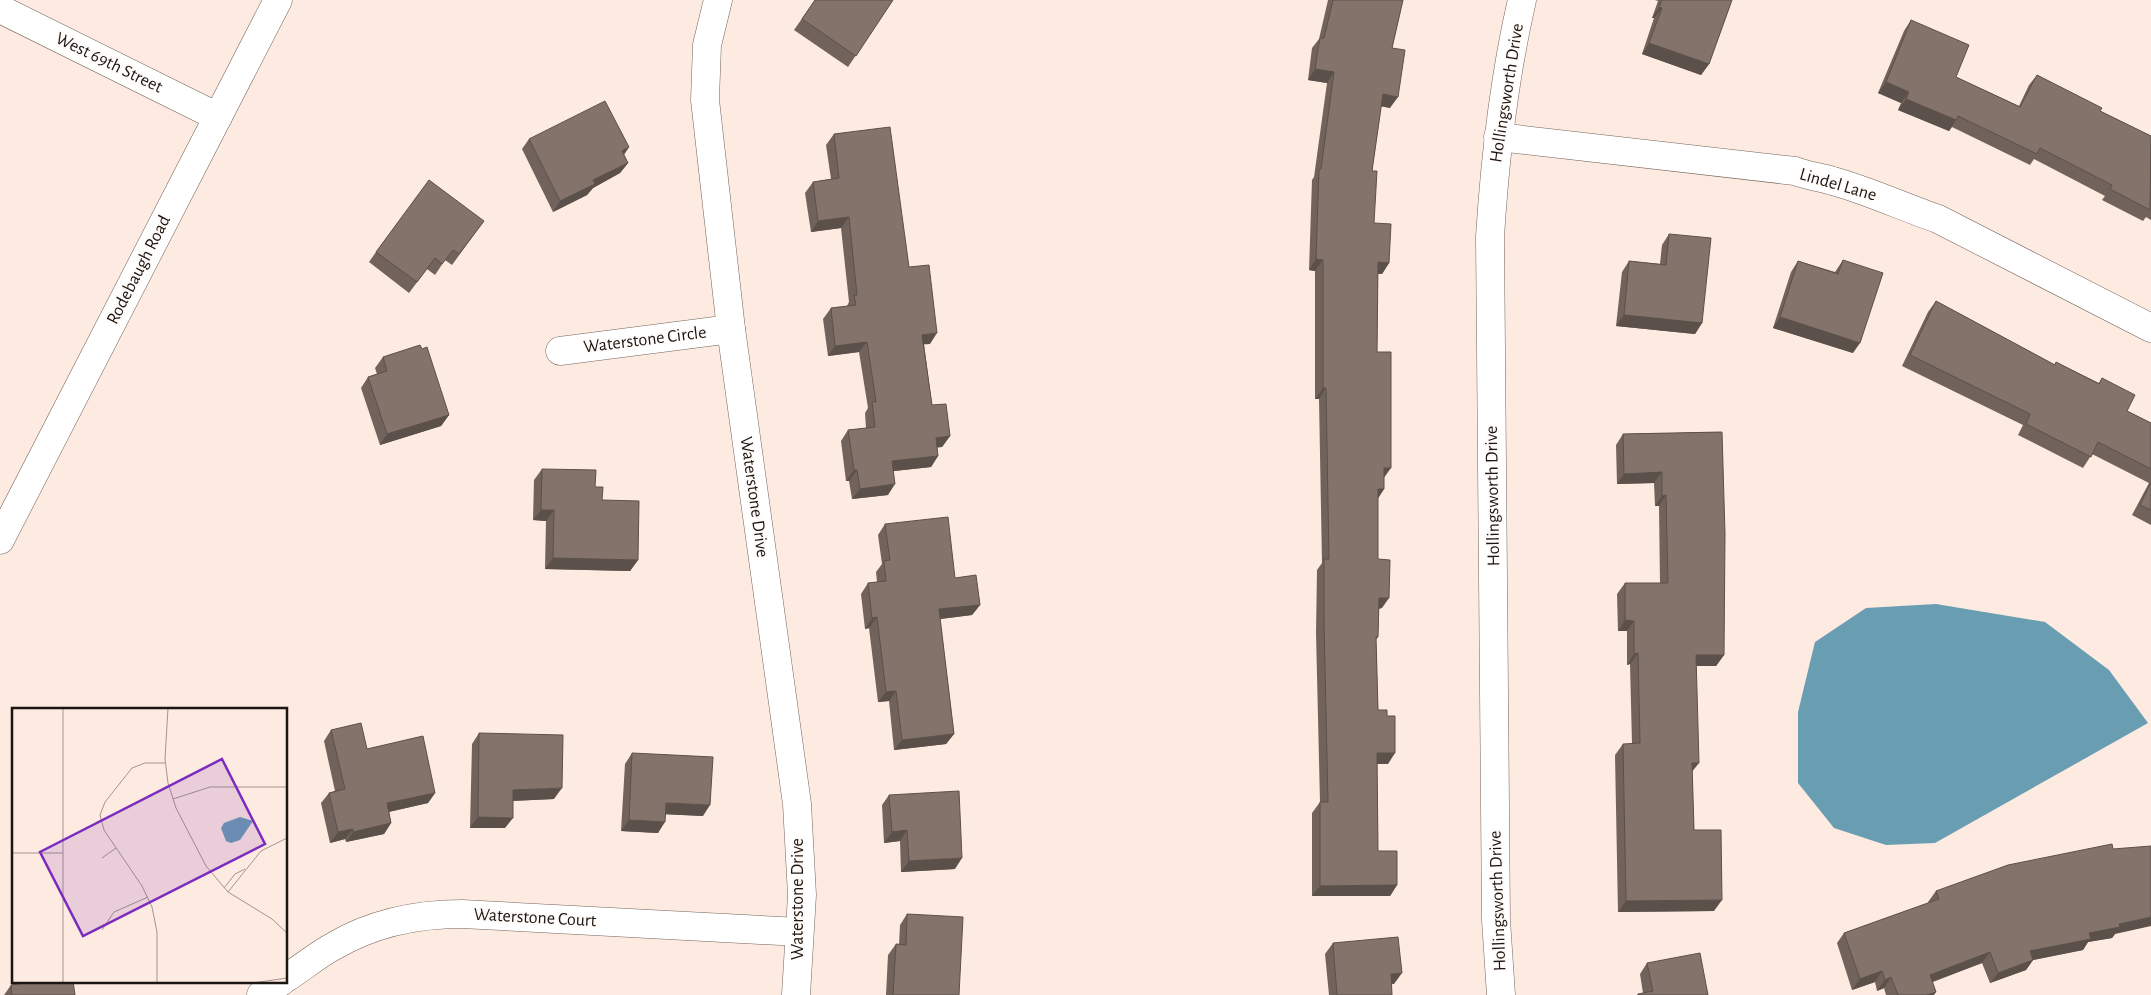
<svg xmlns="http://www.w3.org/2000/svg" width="2151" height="995" font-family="'Alegreya Sans',sans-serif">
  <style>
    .water { fill: #699db2 }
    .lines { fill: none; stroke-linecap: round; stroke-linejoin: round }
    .minor-casing { stroke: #74655c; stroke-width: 29 }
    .minor { stroke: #fff; stroke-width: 28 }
    .wall { fill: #71635b }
    .shaded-wall { fill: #5c504a }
    .building { fill: #83736a; stroke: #5c504a }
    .labels { text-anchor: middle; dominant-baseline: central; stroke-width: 4; stroke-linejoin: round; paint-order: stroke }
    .street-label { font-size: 18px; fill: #1c1612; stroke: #fffbf9 }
    .inset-road { fill: none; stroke: #a3958e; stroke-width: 1 }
    .view { fill: #7b2cbf; fill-opacity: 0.15; stroke: #7b2cbf; stroke-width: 2.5 }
    .inset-edge { fill: none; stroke: #1c1612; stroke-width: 2.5 }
  </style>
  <rect width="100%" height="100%" fill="#fdeae0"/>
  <path class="water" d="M 1936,604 L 2045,622 L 2109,670 L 2148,723 L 1935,843 L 1886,845 L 1834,828 L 1798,783 L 1798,712 L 1815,642 L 1866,608 Z"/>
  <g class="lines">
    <defs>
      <g id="minor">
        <path d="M 718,0 L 707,45 L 705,100 L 731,329 L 797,804 L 802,895 L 796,995"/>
        <path d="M 0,9 L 218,117"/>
        <path d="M 1498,137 L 1795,171 C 1808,176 1820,177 1833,181 C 1869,191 1903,207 1938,219 L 2151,328"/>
        <path d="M 560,351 L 731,329"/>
        <path d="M 0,540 L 278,0"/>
        <path d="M 286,978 C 302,968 317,955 334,946 C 373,923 417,914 462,914 L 799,932"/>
        <path d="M 261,995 L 282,981"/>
        <path d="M 1501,995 L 1496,920 L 1490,237 C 1495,157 1504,78 1522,0"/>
      </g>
    </defs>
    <use href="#minor" class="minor-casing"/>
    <use href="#minor" class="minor"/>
  </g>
  <g class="wall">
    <path d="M 815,0 L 893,0 L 848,67 L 794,30 Z"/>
    <path d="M 1328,0 L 1403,0 L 1392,48 L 1390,108 L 1381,106 L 1372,171 L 1374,223 L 1389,263 L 1382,274 L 1378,274 L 1377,352 L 1384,489 L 1378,498 L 1378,559 L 1382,608 L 1379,609 L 1378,637 L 1376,640 L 1378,710 L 1388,764 L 1377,764 L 1378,851 L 1397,885 L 1390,896 L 1312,896 L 1312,813 L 1320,802 L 1316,633 L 1317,570 L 1322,563 L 1319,399 L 1315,399 L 1315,271 L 1309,270 L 1312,180 L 1314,177 L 1327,83 L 1308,80 L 1312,48 L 1319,39 Z"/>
    <path d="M 1655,0 L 1732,0 L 1709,64 L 1701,75 L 1642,54 L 1654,18 L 1652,18 L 1658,1 Z"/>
    <path d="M 1911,20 L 1956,77 L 2019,106 L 2029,85 L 2037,75 L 2100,111 L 2151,136 L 2151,220 L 2146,217 L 2143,221 L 2102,200 L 2105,196 L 2034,159 L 2030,165 L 1952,127 L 1949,131 L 1898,110 L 1901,103 L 1878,93 L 1904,31 Z"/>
    <path d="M 834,134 L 909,267 L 930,344 L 924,344 L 932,405 L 950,436 L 942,447 L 937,447 L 938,456 L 931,467 L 894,471 L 888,495 L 852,499 L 849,481 L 846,481 L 841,441 L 848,430 L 866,428 L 865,413 L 868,408 L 859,352 L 828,356 L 823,319 L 831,308 L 847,306 L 849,302 L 841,228 L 811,232 L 805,193 L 813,182 L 831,179 L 826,145 Z"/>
    <path d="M 529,139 L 629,147 L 624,155 L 628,163 L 620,173 L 593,188 L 587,195 L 553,212 L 522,149 Z"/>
    <path d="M 484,221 L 452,265 L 445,260 L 435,275 L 427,269 L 409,293 L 369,262 L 376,252 Z"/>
    <path d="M 1669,234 L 1702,323 L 1695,334 L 1616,326 L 1622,272 L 1629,261 L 1660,264 L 1662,245 Z"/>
    <path d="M 1843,260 L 1853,353 L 1773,328 L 1791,272 L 1798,261 L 1835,272 Z"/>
    <path d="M 1936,301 L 2055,365 L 2056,362 L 2099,383 L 2102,378 L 2127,411 L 2151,423 L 2151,525 L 2132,515 L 2149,483 L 2092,454 L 2083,468 L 2018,435 L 2023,425 L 1902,366 L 1928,312 Z"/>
    <path d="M 422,349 L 449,415 L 441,426 L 380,445 L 361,388 L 368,377 L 377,374 L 375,368 L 383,357 Z"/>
    <path d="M 1722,432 L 1724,655 L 1716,666 L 1696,666 L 1692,772 L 1694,830 L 1714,911 L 1618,912 L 1615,755 L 1623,744 L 1632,744 L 1630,664 L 1627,665 L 1627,631 L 1618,631 L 1617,594 L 1625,583 L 1660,583 L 1659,506 L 1655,506 L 1654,483 L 1617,484 L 1616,445 L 1623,434 Z"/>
    <path d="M 542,469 L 595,487 L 638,560 L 630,571 L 545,569 L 546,521 L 533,520 L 534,480 Z"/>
    <path d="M 885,524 L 955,578 L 980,605 L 972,615 L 940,619 L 954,734 L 946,744 L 894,750 L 889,701 L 878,702 L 869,628 L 865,629 L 861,594 L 868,583 L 877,582 L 876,572 L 882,564 L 878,535 Z"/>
    <path d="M 331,730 L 367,749 L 435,793 L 428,803 L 389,812 L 391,823 L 384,834 L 346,842 L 345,839 L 330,843 L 321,803 L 329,793 L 335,791 L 324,741 Z"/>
    <path d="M 479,733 L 554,799 L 513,801 L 505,828 L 470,828 L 472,744 Z"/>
    <path d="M 632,753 L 703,816 L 666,814 L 658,833 L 621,831 L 625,764 Z"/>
    <path d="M 889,795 L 955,869 L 901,872 L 900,841 L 884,843 L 882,805 Z"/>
    <path d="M 14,874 L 14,882 L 11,879 Z"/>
    <path d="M 1936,891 L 2115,934 L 2112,938 L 2088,942 L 2083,950 L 2033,960 L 2026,970 L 1990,983 L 1982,963 L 1933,982 L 1934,995 L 1886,995 L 1884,988 L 1877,991 L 1875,982 L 1852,990 L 1837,943 L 1844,933 L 1929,903 L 1928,902 Z"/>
    <path d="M 907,914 L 959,995 L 886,995 L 888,955 L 896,944 L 899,945 L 900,925 Z"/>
    <path d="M 1333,943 L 1394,984 L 1391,984 L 1392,995 L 1329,995 L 1325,954 Z"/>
    <path d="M 1647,963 L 1708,995 L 1637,995 L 1638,994 L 1643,993 L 1640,974 Z"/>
    <path d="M 11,985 L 75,995 L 4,995 Z"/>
  </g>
  <g class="shaded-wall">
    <path d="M 1659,7 L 1662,8 L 1654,18 L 1652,18 Z"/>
    <path d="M 1649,43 L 1709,64 L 1701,75 L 1642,54 Z"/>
    <path d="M 1315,69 L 1334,72 L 1327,83 L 1308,80 Z"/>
    <path d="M 1886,82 L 1909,92 L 1901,103 L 1878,93 Z"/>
    <path d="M 1383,94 L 1398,97 L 1390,108 L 1375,105 Z"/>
    <path d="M 1906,99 L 1956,120 L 1949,131 L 1898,110 Z"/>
    <path d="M 629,147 L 621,158 L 622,151 Z"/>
    <path d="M 628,163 L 620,173 L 593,188 L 587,195 L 553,212 L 560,201 L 593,180 Z"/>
    <path d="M 849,217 L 841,228 L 811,232 L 818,221 Z"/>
    <path d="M 1316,259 L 1323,260 L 1315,271 L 1309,270 Z"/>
    <path d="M 1378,262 L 1389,263 L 1382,274 L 1371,273 Z"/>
    <path d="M 1624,315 L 1702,323 L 1695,334 L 1616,326 Z"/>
    <path d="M 1780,317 L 1860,343 L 1853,353 L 1773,328 Z"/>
    <path d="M 937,333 L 930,344 L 915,345 L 922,335 Z"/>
    <path d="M 867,342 L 859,352 L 828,356 L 835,346 Z"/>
    <path d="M 1323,388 L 1326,388 L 1319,399 L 1315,399 Z"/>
    <path d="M 449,415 L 441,426 L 380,445 L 387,434 Z"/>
    <path d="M 950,436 L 942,447 L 928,449 L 936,438 Z"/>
    <path d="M 938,456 L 931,467 L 885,472 L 892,461 Z"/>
    <path d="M 1384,468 L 1391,468 L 1383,479 Z"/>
    <path d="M 854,470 L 857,470 L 849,481 L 846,481 Z"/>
    <path d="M 1662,472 L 1654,483 L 1617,484 L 1624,474 Z"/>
    <path d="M 895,484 L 888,495 L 852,499 L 860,489 Z"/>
    <path d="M 1378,489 L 1384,489 L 1377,500 Z"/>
    <path d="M 1666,495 L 1659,506 L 1655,506 L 1662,496 Z"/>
    <path d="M 541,510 L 554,510 L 546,521 L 533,520 Z"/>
    <path d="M 553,558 L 638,560 L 630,571 L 545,569 Z"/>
    <path d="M 1379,598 L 1389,598 L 1382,608 L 1371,609 Z"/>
    <path d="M 980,605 L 972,615 L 932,620 L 939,609 Z"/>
    <path d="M 877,617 L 869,628 L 865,629 L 872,618 Z"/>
    <path d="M 1625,620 L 1634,621 L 1627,631 L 1618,631 Z"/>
    <path d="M 1638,653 L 1630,664 L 1627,665 L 1634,654 Z"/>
    <path d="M 1696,655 L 1724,655 L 1716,666 L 1688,666 Z"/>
    <path d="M 896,691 L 889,701 L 878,702 L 886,692 Z"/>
    <path d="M 954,734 L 946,744 L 894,750 L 902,740 Z"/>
    <path d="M 1377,753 L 1395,753 L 1388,764 L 1370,764 Z"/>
    <path d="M 1692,763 L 1699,763 L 1691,773 Z"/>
    <path d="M 562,788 L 554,799 L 505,801 L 513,790 Z"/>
    <path d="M 435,793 L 428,803 L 379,814 L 387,803 Z"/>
    <path d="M 666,803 L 710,805 L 703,816 L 659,814 Z"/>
    <path d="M 478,817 L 513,818 L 505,828 L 470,828 Z"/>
    <path d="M 629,820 L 665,822 L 658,833 L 621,831 Z"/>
    <path d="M 391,823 L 384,834 L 346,842 L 353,832 Z"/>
    <path d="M 353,829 L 345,839 L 330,843 L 338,832 Z"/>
    <path d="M 907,830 L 900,841 L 884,843 L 892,832 Z"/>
    <path d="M 962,858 L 955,869 L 901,872 L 909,861 Z"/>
    <path d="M 1397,885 L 1390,896 L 1312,896 L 1320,886 Z"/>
    <path d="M 1722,900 L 1714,911 L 1618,912 L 1626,901 Z"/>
    <path d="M 2151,917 L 2151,926 L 2115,934 L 2112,938 L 2088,942 L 2083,950 L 2033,960 L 2026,970 L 1990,983 L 1998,973 L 2030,951 L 2119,924 Z"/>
    <path d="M 1990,952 L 1982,963 L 1923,985 L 1930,975 Z"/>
    <path d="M 1882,971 L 1875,982 L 1852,990 L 1860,979 Z"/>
    <path d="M 1402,973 L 1394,984 L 1383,985 L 1391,974 Z"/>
    <path d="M 1891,977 L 1884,988 L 1877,991 L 1885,980 Z"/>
    <path d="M 1936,992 L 1934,995 L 1927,995 Z"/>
  </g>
  <g class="building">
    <path d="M 815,0 L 893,0 L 856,56 L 802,19 Z"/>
    <path d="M 1333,0 L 1403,0 L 1392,48 L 1405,50 L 1398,97 L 1383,94 L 1372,171 L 1377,171 L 1374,223 L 1391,224 L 1389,263 L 1378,262 L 1377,352 L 1391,352 L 1391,468 L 1384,468 L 1384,489 L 1378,489 L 1378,559 L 1390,560 L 1389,598 L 1379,598 L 1378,637 L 1376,637 L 1378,710 L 1387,710 L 1387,716 L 1395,716 L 1395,753 L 1377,753 L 1378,851 L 1397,851 L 1397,885 L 1320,886 L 1320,802 L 1328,802 L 1324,622 L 1324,559 L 1329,559 L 1326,388 L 1323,388 L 1323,260 L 1316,259 L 1319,169 L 1321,169 L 1334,72 L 1315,69 L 1320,38 L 1324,38 Z"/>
    <path d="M 1662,0 L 1732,0 L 1709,64 L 1649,43 L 1662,8 L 1659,7 Z"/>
    <path d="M 1911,20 L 1969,45 L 1956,77 L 2020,107 L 2037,75 L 2102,108 L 2100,111 L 2151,136 L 2150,210 L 2110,189 L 2112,185 L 2040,148 L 2037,154 L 1958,116 L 1956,120 L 1906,99 L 1909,92 L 1886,82 Z"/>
    <path d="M 605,101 L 629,147 L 622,151 L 628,163 L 593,180 L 595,184 L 560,201 L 529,139 Z"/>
    <path d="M 890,127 L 909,267 L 929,265 L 937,333 L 922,335 L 932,405 L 946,404 L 950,436 L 936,438 L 938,456 L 892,461 L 895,484 L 860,489 L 857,470 L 854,470 L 848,430 L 875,427 L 872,402 L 876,402 L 867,342 L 835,346 L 831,308 L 856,305 L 854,295 L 857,295 L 849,217 L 818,221 L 813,182 L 839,178 L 834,134 Z"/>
    <path d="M 429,180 L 484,221 L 459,254 L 453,250 L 442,264 L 435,258 L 417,282 L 376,252 Z"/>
    <path d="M 1669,234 L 1711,238 L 1702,323 L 1624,315 L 1629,261 L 1666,265 Z"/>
    <path d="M 1843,260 L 1883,273 L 1860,343 L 1780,317 L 1798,261 L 1838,274 Z"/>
    <path d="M 1936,301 L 2055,365 L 2056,362 L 2099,384 L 2102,378 L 2135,395 L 2127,411 L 2151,423 L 2151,469 L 2098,442 L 2091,457 L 2026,424 L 2030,414 L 1910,355 Z"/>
    <path d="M 420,345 L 422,349 L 427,347 L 449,415 L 387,434 L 368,377 L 387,371 L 383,357 Z"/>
    <path d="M 1722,432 L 1725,534 L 1724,655 L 1696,655 L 1699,763 L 1692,763 L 1694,830 L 1721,830 L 1722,900 L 1626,901 L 1623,744 L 1640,743 L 1638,653 L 1634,654 L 1634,621 L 1625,620 L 1625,583 L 1668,583 L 1666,495 L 1662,496 L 1662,472 L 1624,474 L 1623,434 Z"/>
    <path d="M 542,469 L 596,470 L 595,487 L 603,487 L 602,500 L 639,501 L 638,560 L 553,558 L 554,510 L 541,510 Z"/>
    <path d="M 2151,482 L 2151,510 L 2140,505 Z"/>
    <path d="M 948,517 L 955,578 L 976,575 L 980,605 L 939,609 L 954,734 L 902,740 L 896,691 L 886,692 L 877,617 L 872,618 L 868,583 L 886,581 L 884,561 L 890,560 L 885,524 Z"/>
    <path d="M 361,723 L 367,749 L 423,736 L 435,793 L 387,803 L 391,823 L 353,832 L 353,829 L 338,832 L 329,793 L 345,789 L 331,730 Z"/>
    <path d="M 479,733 L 563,735 L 562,788 L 513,790 L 513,818 L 478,817 Z"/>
    <path d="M 632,753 L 713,757 L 710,805 L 666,803 L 665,822 L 629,820 Z"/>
    <path d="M 959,791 L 962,858 L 909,861 L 907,830 L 892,832 L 889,795 Z"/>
    <path d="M 2112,844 L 2113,849 L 2151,846 L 2151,917 L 2119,924 L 2120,927 L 2089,933 L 2091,939 L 2030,951 L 2033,960 L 1998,973 L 1990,952 L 1930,975 L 1936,992 L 1927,995 L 1898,995 L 1891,977 L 1885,980 L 1882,971 L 1860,979 L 1844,933 L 1939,899 L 1936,891 L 2008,865 Z"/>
    <path d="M 907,914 L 963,917 L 959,995 L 893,995 L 896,944 L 906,945 Z"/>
    <path d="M 1398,937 L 1402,973 L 1391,974 L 1392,995 L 1337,995 L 1333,943 Z"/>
    <path d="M 1700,953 L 1708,995 L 1638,995 L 1638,994 L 1653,991 L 1647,963 Z"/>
    <path d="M 40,981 L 73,981 L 75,995 L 12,995 L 11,985 Z"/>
  </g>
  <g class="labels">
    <g class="street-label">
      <text transform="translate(109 63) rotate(26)">West 69th Street</text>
      <text transform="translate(1507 93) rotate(-81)">Hollingsworth Drive</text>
      <text transform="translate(1838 185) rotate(16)">Lindel Lane</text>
      <text transform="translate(139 270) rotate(-63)">Rodebaugh Road</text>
      <text transform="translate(645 340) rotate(-7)">Waterstone Circle</text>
      <text transform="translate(1493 496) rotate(-91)">Hollingsworth Drive</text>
      <text transform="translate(754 497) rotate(82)">Waterstone Drive</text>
      <text transform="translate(798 899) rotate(-90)">Waterstone Drive</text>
      <text transform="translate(1498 901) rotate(-92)">Hollingsworth Drive</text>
      <text transform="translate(535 918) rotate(3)">Waterstone Court</text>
    </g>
  </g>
  <g transform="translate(12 708)">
    <rect width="275" height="275" fill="#fdeae0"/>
    <path d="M 228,109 L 241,113 L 228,132 L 219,135 L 214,133 L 209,120 L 212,115 Z" fill="#699db2"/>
    <path class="inset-road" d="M 156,0 L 153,51 L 156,75 L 164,100 L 194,158 L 216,184 L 260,211 L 275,225M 161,91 L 198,79 L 275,79M 0,145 L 51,145M 90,150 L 104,140M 212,180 L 223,166 L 233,161M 216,184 L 249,143 L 275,130M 90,222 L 102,204 L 136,189M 51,275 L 51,0M 145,275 L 145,224 L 140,199 L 130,178 L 92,122 L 88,107 L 93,94 L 120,60 L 133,55 L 153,55M 241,275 L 275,270"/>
    <path class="view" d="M 210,51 L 253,136 L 71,228 L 28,144 Z"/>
    <rect width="275" height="275" class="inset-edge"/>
  </g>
</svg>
